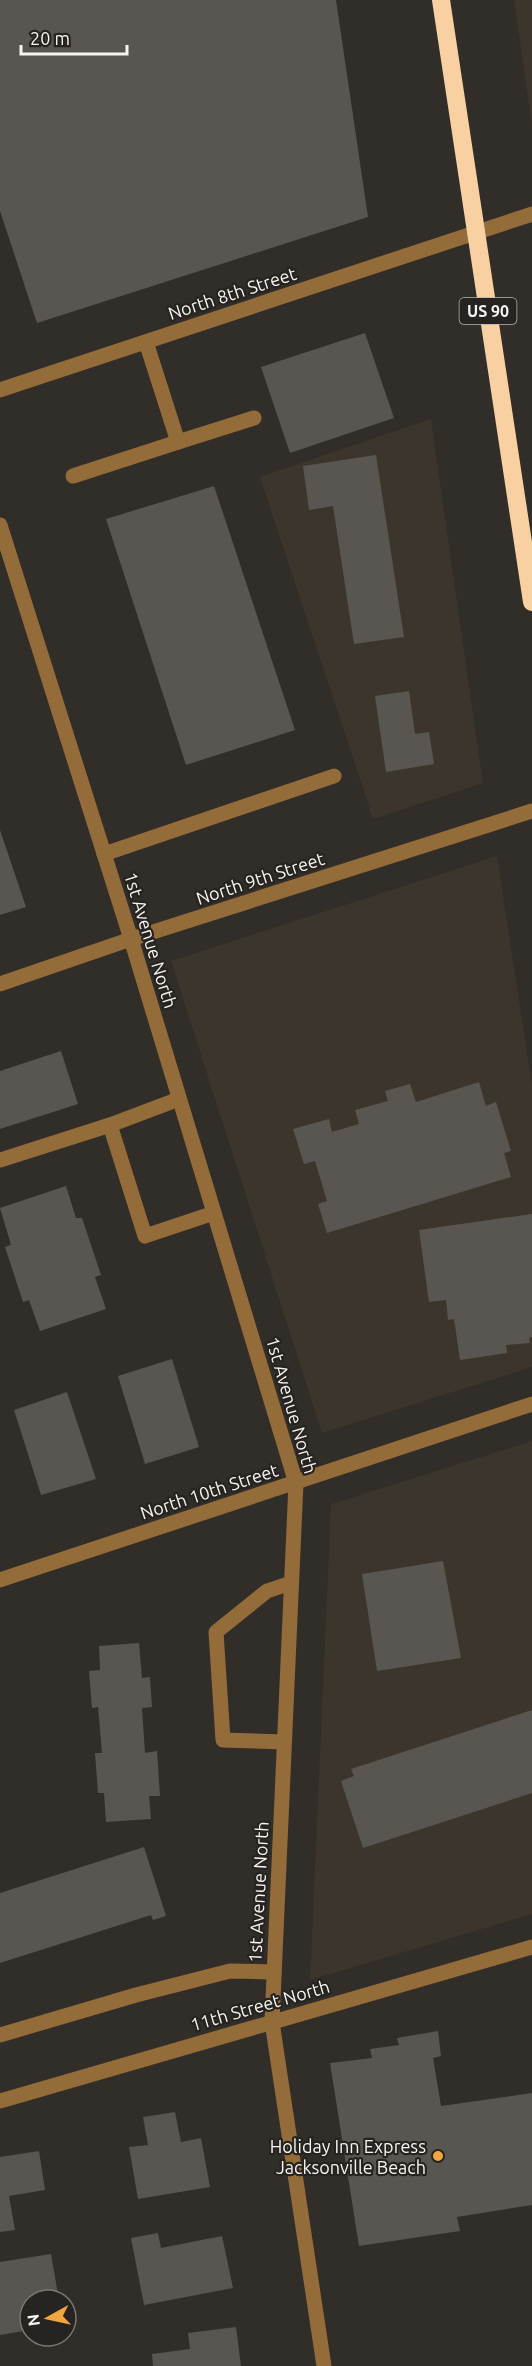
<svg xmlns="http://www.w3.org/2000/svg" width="532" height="2366" font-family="Ubuntu,sans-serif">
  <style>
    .built { fill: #3c352c }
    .building { fill: #595652 }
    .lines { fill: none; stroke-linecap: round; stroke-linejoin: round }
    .lane { stroke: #946c39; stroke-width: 15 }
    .street { stroke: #946c39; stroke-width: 15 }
    .highway { stroke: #f8d0a1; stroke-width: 18 }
    .poi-dot { fill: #f1a63f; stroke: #272320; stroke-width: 2 }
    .labels { text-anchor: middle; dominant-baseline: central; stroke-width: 4.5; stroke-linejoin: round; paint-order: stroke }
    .shield { fill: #272320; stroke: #b8b5b2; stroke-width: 1.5 }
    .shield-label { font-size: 16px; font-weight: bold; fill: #f6f4f1 }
    .street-label { font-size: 18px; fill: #f6f4f1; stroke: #272320 }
    .poi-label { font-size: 18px; fill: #f6f4f1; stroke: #272320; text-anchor: end }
  </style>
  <rect width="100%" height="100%" fill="#312d29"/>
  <g class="built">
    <path d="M 514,0 L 532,0 L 532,126 Z"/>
    <path d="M 431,419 L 483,783 L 373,819 L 260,477 Z"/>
    <path d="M 497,856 L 532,1084 L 532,1367 L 322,1433 L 171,961 Z"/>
    <path d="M 532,1441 L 532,1914 L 310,1980 L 331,1504 Z"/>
  </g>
  <g class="building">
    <path d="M 0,0 L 336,0 L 368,217 L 37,323 L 0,211 Z"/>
    <path d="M 365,333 L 394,418 L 290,453 L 261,367 Z"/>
    <path d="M 376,455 L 404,637 L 354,644 L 333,506 L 309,510 L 303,466 Z"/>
    <path d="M 214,486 L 295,730 L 186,765 L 106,519 Z"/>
    <path d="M 409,691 L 415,734 L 429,732 L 434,764 L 386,772 L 375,696 Z"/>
    <path d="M 0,830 L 26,907 L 0,915 Z"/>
    <path d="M 61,1051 L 78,1104 L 0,1129 L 0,1071 Z"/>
    <path d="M 479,1082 L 486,1106 L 496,1102 L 511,1151 L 504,1153 L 511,1177 L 327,1233 L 318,1204 L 327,1201 L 315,1161 L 304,1164 L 293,1129 L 329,1119 L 332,1132 L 359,1124 L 355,1110 L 388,1101 L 385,1091 L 410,1084 L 416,1102 Z"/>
    <path d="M 66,1186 L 76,1218 L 82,1218 L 101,1275 L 95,1277 L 106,1309 L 40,1331 L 29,1300 L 23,1302 L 5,1247 L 11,1245 L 0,1208 Z"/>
    <path d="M 532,1214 L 532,1337 L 529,1338 L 530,1343 L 506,1345 L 507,1353 L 460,1360 L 454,1319 L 448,1320 L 446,1300 L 429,1302 L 419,1230 Z"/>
    <path d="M 172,1359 L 199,1447 L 145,1464 L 118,1376 Z"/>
    <path d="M 67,1392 L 96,1479 L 41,1495 L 14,1410 Z"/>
    <path d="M 443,1561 L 461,1658 L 377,1671 L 362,1574 Z"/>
    <path d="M 139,1643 L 142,1678 L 150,1677 L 152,1707 L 142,1708 L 145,1753 L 157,1751 L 160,1796 L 149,1796 L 151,1819 L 106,1822 L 104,1793 L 98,1793 L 95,1753 L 102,1753 L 98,1707 L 92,1708 L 89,1671 L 100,1670 L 99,1646 Z"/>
    <path d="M 532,1710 L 532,1793 L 363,1848 L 341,1781 L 354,1776 L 351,1769 Z"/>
    <path d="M 144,1847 L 166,1916 L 153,1920 L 151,1915 L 0,1963 L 0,1893 Z"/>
    <path d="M 438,2031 L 441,2056 L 433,2058 L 441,2106 L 532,2093 L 532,2205 L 457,2217 L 460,2231 L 359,2246 L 330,2063 L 372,2058 L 370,2049 L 399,2045 L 397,2038 Z"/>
    <path d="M 175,2112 L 181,2142 L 201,2138 L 210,2187 L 138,2199 L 129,2147 L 148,2145 L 143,2117 Z"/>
    <path d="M 39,2151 L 45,2190 L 9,2196 L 15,2230 L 0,2232 L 0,2157 Z"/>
    <path d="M 158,2233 L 161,2248 L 222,2236 L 233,2288 L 144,2305 L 131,2238 Z"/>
    <path d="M 51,2254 L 59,2300 L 30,2300 L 30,2330 L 0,2335 L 0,2262 Z"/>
    <path d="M 236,2327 L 241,2366 L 153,2366 L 152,2354 L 190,2349 L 188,2333 Z"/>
  </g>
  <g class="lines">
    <g class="lane">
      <path d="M 146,342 L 178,442 L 254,418"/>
      <path d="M 73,476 L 178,442"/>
      <path d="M 104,854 L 334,776"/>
      <path d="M 179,1099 L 110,1125 L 145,1236 L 214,1213"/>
      <path d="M 0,1160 L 110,1125"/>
      <path d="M 284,1742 L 223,1740 L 216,1632 L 267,1591 L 291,1583"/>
      <path d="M 0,2035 L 136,1995 L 230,1971 L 274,1972"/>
    </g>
    <g class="street">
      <path d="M 0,390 L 532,214"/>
      <path d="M 0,525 L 131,939 L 296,1483 L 272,2022 L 324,2366"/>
      <path d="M 0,984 L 131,939 L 532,811"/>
      <path d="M 0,1580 L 532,1404"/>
      <path d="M 0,2101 L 532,1947"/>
    </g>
    <path class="highway" d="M 441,0 L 532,602"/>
  </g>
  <circle class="poi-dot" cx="438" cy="2156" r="6"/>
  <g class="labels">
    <rect class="shield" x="459.5" y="298" width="57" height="26" rx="4.5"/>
    <g class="shield-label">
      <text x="488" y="311">US 90</text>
    </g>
    <g class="street-label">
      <text transform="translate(232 293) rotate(-18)">North 8th Street</text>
      <text transform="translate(260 878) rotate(-18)">North 9th Street</text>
      <text transform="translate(151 940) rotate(73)">1st Avenue North</text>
      <text transform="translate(292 1405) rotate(74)">1st Avenue North</text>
      <text transform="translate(209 1491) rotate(-18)">North 10th Street</text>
      <text transform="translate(258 1892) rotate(-87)">1st Avenue North</text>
      <text transform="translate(260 2005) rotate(-16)">11th Street North</text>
    </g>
    <g class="poi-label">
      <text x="426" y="2146">Holiday Inn Express<tspan x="426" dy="21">Jacksonville Beach</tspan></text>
    </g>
  </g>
  <g transform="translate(48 2318) rotate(262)"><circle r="28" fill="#272320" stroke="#7a7774" stroke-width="1.5"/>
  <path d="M0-4.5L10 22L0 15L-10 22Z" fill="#f1a63f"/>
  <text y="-9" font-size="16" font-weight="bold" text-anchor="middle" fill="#f6f4f1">N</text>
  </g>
  <path d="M21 45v9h106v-9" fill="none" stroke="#f6f4f1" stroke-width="3"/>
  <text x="30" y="45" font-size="18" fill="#f6f4f1" stroke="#272320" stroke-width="4.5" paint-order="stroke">20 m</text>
</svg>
